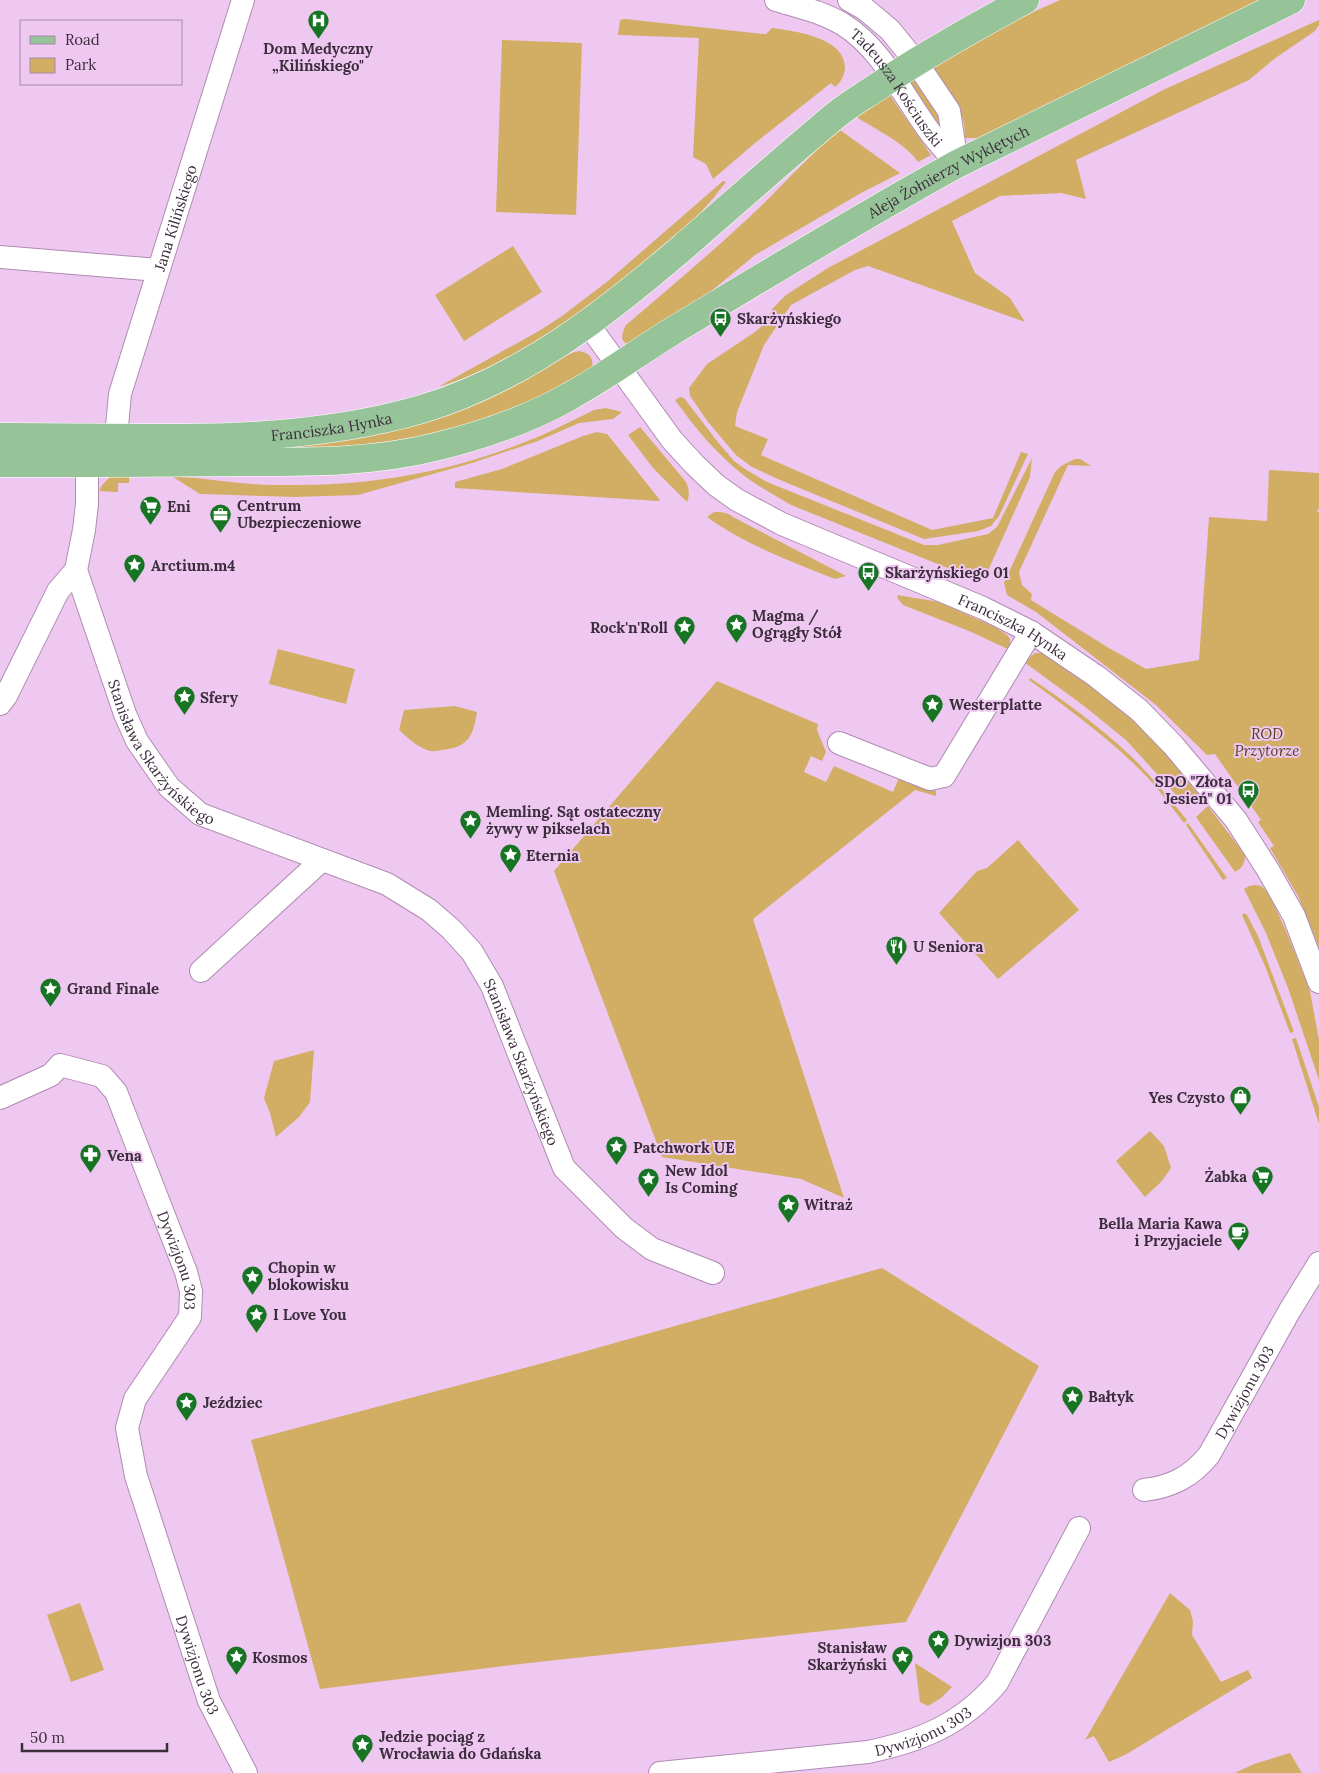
<svg xmlns="http://www.w3.org/2000/svg" width="1319" height="1773" font-family="Lora,serif">
  <style>
    .green { fill: #d1ae64 }
    .lines { fill: none; stroke-linecap: round; stroke-linejoin: round }
    .minor-casing { stroke: #af8bb1; stroke-width: 24 }
    .major-casing { stroke: #fff; stroke-width: 29 }
    .minor { stroke: #fff; stroke-width: 22 }
    .major { stroke: #97c398; stroke-width: 28 }
    .labels { text-anchor: middle; dominant-baseline: central; stroke-width: 4; stroke-linejoin: round; paint-order: stroke }
    .poi-label { font-size: 15px; font-weight: bold; fill: #3c2d3d; stroke: #efc8f1; text-anchor: start }
    .street-label { font-size: 15px; fill: #3c2d3d; stroke: #efc8f1 }
    .park-label { font-size: 15px; font-style: italic; fill: #554420; stroke: #efc8f1 }
  </style>
  <rect width="100%" height="100%" fill="#efc8f1"/>
  <g class="green">
    <path d="M 1060,0 L 1261,0 L 988,135 L 979,138 L 963,138 C 972,118 942,84 931,67 L 1022,17 Z"/>
    <path d="M 625,19 L 763,34 L 766,34 L 772,28 C 794,31 844,37 845,67 C 845,75 841,82 835,87 L 831,83 L 755,143 L 713,179 L 706,164 L 693,157 L 699,38 L 618,35 L 620,20 Z"/>
    <path d="M 1319,20 L 1319,25 L 1315,31 L 1274,59 L 1249,80 L 1076,160 L 1086,199 L 1061,193 L 1000,196 L 952,221 L 975,273 L 1010,298 L 1025,322 L 868,266 L 855,270 L 791,305 L 764,345 L 737,412 L 735,426 L 768,439 L 761,455 L 932,530 L 993,518 L 1021,452 L 1028,454 L 999,516 L 991,526 L 978,531 L 924,539 L 780,480 L 752,467 L 736,455 L 708,422 L 690,396 L 689,388 L 707,364 L 755,332 L 764,324 L 773,308 L 786,295 L 828,268 L 1163,90 Z"/>
    <path d="M 502,40 L 582,43 L 576,215 L 496,212 Z"/>
    <path d="M 916,76 L 940,111 L 942,127 L 938,124 L 908,80 Z"/>
    <path d="M 889,94 L 931,155 L 918,162 C 904,142 876,130 855,116 Z"/>
    <path d="M 840,130 L 900,173 L 861,193 L 755,255 L 686,312 L 632,345 C 619,343 621,335 626,325 C 672,286 717,248 760,207 C 787,181 811,153 840,130 Z"/>
    <path d="M 723,181 L 726,182 C 717,193 709,204 699,214 C 683,230 664,244 647,259 C 583,314 520,362 438,387 L 539,331 L 562,316 L 608,281 Z"/>
    <path d="M 513,246 L 542,292 L 464,341 L 435,295 Z"/>
    <path d="M 579,351 C 589,353 594,357 592,368 L 533,402 L 493,417 L 399,443 L 285,452 L 285,448 C 350,441 417,430 477,403 C 497,395 517,385 535,374 C 549,367 563,354 579,351 Z"/>
    <path d="M 680,397 L 684,398 L 717,441 L 734,461 L 745,469 L 767,482 L 924,545 L 938,545 L 988,534 L 997,527 L 1032,458 L 1030,477 L 987,573 L 978,579 L 975,579 L 791,505 C 775,495 757,486 742,474 C 716,453 695,428 675,400 Z"/>
    <path d="M 606,408 L 622,412 L 613,419 L 579,423 L 538,441 L 472,463 L 358,495 L 296,497 L 200,494 L 173,477 C 195,477 218,481 241,483 C 257,485 274,485 290,485 C 370,486 451,472 525,442 C 549,433 571,421 594,410 Z"/>
    <path d="M 640,427 L 686,482 C 689,489 690,494 687,502 L 653,468 L 628,435 Z"/>
    <path d="M 597,432 L 607,434 L 612,440 L 660,500 L 658,501 L 455,488 L 455,482 L 502,469 L 583,436 Z"/>
    <path d="M 1075,459 L 1080,459 L 1091,466 L 1068,465 L 1019,572 L 1022,585 L 1032,594 L 1031,600 L 1109,648 L 1146,669 L 1199,660 L 1209,517 L 1267,521 L 1269,470 L 1319,473 L 1319,508 L 1317,511 L 1319,513 L 1319,947 L 1298,896 L 1270,848 L 1274,846 L 1258,822 L 1261,820 L 1215,754 L 1207,755 L 1156,705 L 1036,612 L 1007,595 L 1004,583 L 1055,472 L 1061,466 Z"/>
    <path d="M 129,475 L 129,483 L 118,483 L 118,492 L 99,491 L 102,485 L 111,476 Z"/>
    <path d="M 714,512 C 722,512 727,512 733,517 L 846,576 L 835,579 C 790,561 746,545 707,517 Z"/>
    <path d="M 897,595 L 939,602 L 995,627 L 1007,635 L 1010,639 L 1010,650 L 969,631 L 903,605 L 898,599 Z"/>
    <path d="M 278,649 L 355,669 L 346,704 L 269,684 Z"/>
    <path d="M 1035,653 L 1043,653 C 1080,678 1118,703 1149,735 C 1168,754 1184,777 1201,797 L 1187,807 L 1126,740 L 1084,706 L 1024,662 Z"/>
    <path d="M 1030,678 C 1065,701 1100,727 1131,756 C 1151,776 1169,798 1187,820 L 1184,823 C 1172,808 1161,792 1148,778 C 1113,741 1070,710 1029,680 Z"/>
    <path d="M 717,681 L 818,724 L 817,730 L 826,752 L 822,761 L 811,756 L 804,772 L 826,782 L 834,766 L 893,792 L 899,778 L 902,777 L 936,791 L 936,796 L 915,790 L 753,919 L 844,1198 L 801,1179 L 662,1157 L 554,871 Z"/>
    <path d="M 455,706 L 477,712 C 473,736 469,747 442,750 C 437,751 432,752 427,750 C 416,746 408,738 399,730 L 404,710 Z"/>
    <path d="M 1208,806 L 1245,855 C 1245,864 1242,868 1235,872 L 1196,817 Z"/>
    <path d="M 1188,823 L 1227,878 L 1223,880 L 1186,825 Z"/>
    <path d="M 1018,840 L 1079,910 L 998,979 L 939,913 L 977,871 L 987,868 Z"/>
    <path d="M 1255,885 L 1261,886 L 1268,892 L 1287,933 L 1310,991 L 1319,1040 L 1319,1080 L 1288,988 L 1266,933 L 1244,889 L 1249,886 Z"/>
    <path d="M 1244,913 L 1247,915 L 1258,936 L 1294,1032 L 1290,1033 L 1265,966 L 1242,915 Z"/>
    <path d="M 1296,1038 L 1319,1107 L 1319,1124 L 1292,1039 Z"/>
    <path d="M 314,1050 L 310,1102 L 299,1117 L 276,1137 L 270,1113 L 264,1098 L 274,1061 Z"/>
    <path d="M 1150,1131 L 1164,1146 L 1171,1168 L 1161,1182 L 1145,1197 L 1116,1161 Z"/>
    <path d="M 882,1268 L 1039,1366 L 906,1622 L 529,1663 L 320,1689 L 251,1440 L 547,1362 Z"/>
    <path d="M 1170,1593 L 1190,1610 L 1193,1621 L 1192,1635 L 1221,1682 L 1248,1670 L 1252,1678 L 1125,1755 L 1109,1762 L 1094,1736 L 1085,1740 Z"/>
    <path d="M 80,1603 L 104,1670 L 71,1682 L 47,1615 Z"/>
    <path d="M 915,1663 L 952,1687 L 941,1698 L 928,1706 L 920,1702 Z"/>
    <path d="M 1290,1753 L 1302,1773 L 1235,1773 L 1254,1764 Z"/>
  </g>
  <g class="lines">
    <defs>
      <g id="minor">
        <path id="s1" d="M 776,0 C 799,7 823,12 844,25 C 883,50 903,96 930,132 C 938,143 948,153 957,164"/>
        <path d="M 849,0 L 865,9 L 890,30 L 916,62 L 949,111 L 957,163"/>
        <path d="M 0,257 L 158,270"/>
        <path id="s2" d="M 588,324 L 672,440 L 695,465 L 716,485 L 737,500 L 782,524 L 983,608 L 1031,632 L 1096,676 L 1139,710 L 1173,745 L 1236,820 L 1268,870 L 1294,916 L 1319,982"/>
        <path id="s3" d="M 116,437 L 120,394 L 243,0"/>
        <path id="s4" d="M 76,570 L 125,714 L 137,741 L 169,787 L 200,814 L 387,884 L 429,910 L 451,929 L 472,952 L 492,986 L 564,1168 L 624,1228 L 652,1249 L 713,1273"/>
        <path d="M 0,704 L 6,696 L 58,591 L 76,570 L 84,530 L 87,504 L 87,463"/>
        <path d="M 839,743 L 930,779 L 944,776 L 1031,632"/>
        <path d="M 201,971 L 322,860"/>
        <path id="s5" d="M 0,1098 L 51,1075 L 60,1065 L 102,1076 L 116,1092 L 186,1272 L 191,1291 L 190,1317 L 135,1399 L 127,1428 L 136,1476 L 209,1701 L 246,1773"/>
        <path id="s6" d="M 1144,1490 C 1171,1487 1191,1477 1209,1455 L 1290,1310 L 1319,1263"/>
        <path id="s7" d="M 660,1773 L 868,1752 C 920,1741 961,1725 997,1683 L 1079,1528"/>
      </g>
      <g id="major">
        <path id="s8" d="M 0,437 C 140,436 286,449 422,409 C 522,379 604,315 682,248 C 733,204 784,158 836,115 C 848,105 862,97 874,89 C 923,56 973,28 1025,0"/>
        <path id="s9" d="M 0,463 C 80,463 159,463 239,462 C 304,462 371,463 435,447 C 480,436 530,419 570,396 C 605,377 637,353 671,332 C 766,275 860,217 957,164 L 1291,0"/>
      </g>
    </defs>
    <use href="#minor" class="minor-casing"/>
    <use href="#major" class="major-casing"/>
    <use href="#minor" class="minor"/>
    <use href="#major" class="major"/>
  </g>
  <defs>
    <symbol id="hospital-pin" viewBox="-11 -11 22 30"><path d="M0 17L-7.5 6A9.5 9.5 0 1 1 7.5 6Z" fill="#167423" stroke="#efc8f1"/><path d="M-5-5h3v3.5h4V-5h3V5h-3V1.5h-4V5h-3Z" fill="#fff"/></symbol>
    <symbol id="bus-pin" viewBox="-11 -11 22 30"><path d="M0 17L-7.5 6A9.5 9.5 0 1 1 7.5 6Z" fill="#167423" stroke="#efc8f1"/><path d="M-5-6H5V4H4V6H2V4H-2V6H-4V4H-5ZM-3.5-4V0h7V-4ZM-3.5 1.2v1.5H-2V1.2ZM2 1.2v1.5H3.5V1.2Z" fill="#fff"/></symbol>
    <symbol id="supermarket-pin" viewBox="-11 -11 22 30"><path d="M0 17L-7.5 6A9.5 9.5 0 1 1 7.5 6Z" fill="#167423" stroke="#efc8f1"/><path d="M-6-5.5h2.5l.6 2H6L4.5 2H-2.5L-4.4-4H-6ZM-1.5 3.2a1.3 1.3 0 1 0 .1 0ZM3 3.2a1.3 1.3 0 1 0 .1 0Z" fill="#fff"/></symbol>
    <symbol id="office-pin" viewBox="-11 -11 22 30"><path d="M0 17L-7.5 6A9.5 9.5 0 1 1 7.5 6Z" fill="#167423" stroke="#efc8f1"/><path d="M-6-3h4V-5.5h4V-3h4V5H-6ZM-1-4.5V-3h2v-1.5ZM-6 0V1H6V0Z" fill="#fff"/></symbol>
    <symbol id="sight-pin" viewBox="-11 -11 22 30"><path d="M0 17L-7.5 6A9.5 9.5 0 1 1 7.5 6Z" fill="#167423" stroke="#efc8f1"/><path d="M0-6L1.8-2.2L6-1.7L2.9 1.2L3.7 5.4L0 3.3L-3.7 5.4L-2.9 1.2L-6-1.7L-1.8-2.2Z" fill="#fff"/></symbol>
    <symbol id="restaurant-pin" viewBox="-11 -11 22 30"><path d="M0 17L-7.5 6A9.5 9.5 0 1 1 7.5 6Z" fill="#167423" stroke="#efc8f1"/><path d="M-5-6h1v4h1v-4h1v4h1v-4h1v5L-1.5 .5V6h-2V.5L-5-1ZM5-6V6H3V1.5H1.5Q1.5-4 5-6Z" fill="#fff"/></symbol>
    <symbol id="shop-pin" viewBox="-11 -11 22 30"><path d="M0 17L-7.5 6A9.5 9.5 0 1 1 7.5 6Z" fill="#167423" stroke="#efc8f1"/><path d="M-5-2.5h2.3a2.7 3.5 0 0 1 5.4 0H5L5.5 6h-11ZM-1.5-2.5h3a1.5 2.3 0 0 0-3 0Z" fill="#fff"/></symbol>
    <symbol id="pharmacy-pin" viewBox="-11 -11 22 30"><path d="M0 17L-7.5 6A9.5 9.5 0 1 1 7.5 6Z" fill="#167423" stroke="#efc8f1"/><path d="M-2-6h4v4h4v4h-4v4h-4v-4h-4v-4h4Z" fill="#fff"/></symbol>
    <symbol id="cafe-pin" viewBox="-11 -11 22 30"><path d="M0 17L-7.5 6A9.5 9.5 0 1 1 7.5 6Z" fill="#167423" stroke="#efc8f1"/><path d="M-5.5-4.5H6V0H3Q3 3.5 0 3.5H-2.5Q-5.5 3.5-5.5 0ZM3-3.2v2h1.7v-2ZM-6 4.5H4V6H-6Z" fill="#fff"/></symbol>
  </defs>
  <g fill-rule="evenodd">
    <use href="#hospital-pin" x="306" y="8" width="25" height="34"/>
    <use href="#bus-pin" x="708" y="306" width="25" height="34"/>
    <use href="#supermarket-pin" x="138" y="494" width="25" height="34"/>
    <use href="#office-pin" x="208" y="502" width="25" height="34"/>
    <use href="#sight-pin" x="122" y="552" width="25" height="34"/>
    <use href="#bus-pin" x="856" y="560" width="25" height="34"/>
    <use href="#sight-pin" x="724" y="612" width="25" height="34"/>
    <use href="#sight-pin" x="672" y="614" width="25" height="34"/>
    <use href="#sight-pin" x="172" y="684" width="25" height="34"/>
    <use href="#sight-pin" x="920" y="692" width="25" height="34"/>
    <use href="#bus-pin" x="1236" y="778" width="25" height="34"/>
    <use href="#sight-pin" x="458" y="808" width="25" height="34"/>
    <use href="#sight-pin" x="498" y="842" width="25" height="34"/>
    <use href="#restaurant-pin" x="884" y="934" width="25" height="34"/>
    <use href="#sight-pin" x="38" y="976" width="25" height="34"/>
    <use href="#shop-pin" x="1228" y="1084" width="25" height="34"/>
    <use href="#sight-pin" x="604" y="1134" width="25" height="34"/>
    <use href="#pharmacy-pin" x="78" y="1142" width="25" height="34"/>
    <use href="#supermarket-pin" x="1250" y="1164" width="25" height="34"/>
    <use href="#sight-pin" x="636" y="1166" width="25" height="34"/>
    <use href="#sight-pin" x="776" y="1192" width="25" height="34"/>
    <use href="#cafe-pin" x="1226" y="1220" width="25" height="34"/>
    <use href="#sight-pin" x="240" y="1264" width="25" height="34"/>
    <use href="#sight-pin" x="244" y="1302" width="25" height="34"/>
    <use href="#sight-pin" x="1060" y="1384" width="25" height="34"/>
    <use href="#sight-pin" x="174" y="1390" width="25" height="34"/>
    <use href="#sight-pin" x="926" y="1628" width="25" height="34"/>
    <use href="#sight-pin" x="890" y="1644" width="25" height="34"/>
    <use href="#sight-pin" x="224" y="1644" width="25" height="34"/>
    <use href="#sight-pin" x="350" y="1732" width="25" height="34"/>
  </g>
  <g class="labels">
    <g class="poi-label">
      <text x="318" y="48" text-anchor="middle">Dom Medyczny<tspan x="318" dy="17">„Kilińskiego"</tspan></text>
      <text x="737" y="318">Skarżyńskiego</text>
      <text x="237" y="505">Centrum<tspan x="237" dy="17">Ubezpieczeniowe</tspan></text>
      <text x="167" y="506">Eni</text>
      <text x="151" y="565">Arctium.m4</text>
      <text x="885" y="572">Skarżyńskiego 01</text>
      <text x="752" y="615">Magma /<tspan x="752" dy="17">Ogrągły Stół</tspan></text>
      <text x="668" y="627" text-anchor="end">Rock'n'Roll</text>
      <text x="200" y="697">Sfery</text>
      <text x="949" y="704">Westerplatte</text>
      <text x="1232" y="781" text-anchor="end">SDO "Złota<tspan x="1232" dy="17">Jesień" 01</tspan></text>
      <text x="486" y="811">Memling. Sąt ostateczny<tspan x="486" dy="17">żywy w pikselach</tspan></text>
      <text x="526" y="855">Eternia</text>
      <text x="913" y="946">U Seniora</text>
      <text x="67" y="988">Grand Finale</text>
      <text x="1225" y="1097" text-anchor="end">Yes Czysto</text>
      <text x="633" y="1147">Patchwork UE</text>
      <text x="107" y="1155">Vena</text>
      <text x="665" y="1170">New Idol<tspan x="665" dy="17">Is Coming</tspan></text>
      <text x="1247" y="1176" text-anchor="end">Żabka</text>
      <text x="804" y="1204">Witraż</text>
      <text x="1222" y="1223" text-anchor="end">Bella Maria Kawa<tspan x="1222" dy="17">i Przyjaciele</tspan></text>
      <text x="268" y="1267">Chopin w<tspan x="268" dy="17">blokowisku</tspan></text>
      <text x="273" y="1314">I Love You</text>
      <text x="1088" y="1396">Bałtyk</text>
      <text x="203" y="1402">Jeździec</text>
      <text x="954" y="1640">Dywizjon 303</text>
      <text x="887" y="1647" text-anchor="end">Stanisław<tspan x="887" dy="17">Skarżyński</tspan></text>
      <text x="252" y="1657">Kosmos</text>
      <text x="379" y="1736">Jedzie pociąg z<tspan x="379" dy="17">Wrocławia do Gdańska</tspan></text>
    </g>
    <g class="street-label">
      <text stroke="none"><textPath href="#s1" startOffset="155">Tadeusza Kościuszki</textPath></text>
      <text stroke="none"><textPath href="#s9" startOffset="1021">Aleja Żołnierzy Wyklętych</textPath></text>
      <text stroke="none"><textPath href="#s3" startOffset="228">Jana Kilińskiego</textPath></text>
      <text stroke="none"><textPath href="#s8" startOffset="332">Franciszka Hynka</textPath></text>
      <text stroke="none"><textPath href="#s2" startOffset="536">Franciszka Hynka</textPath></text>
      <text stroke="none"><textPath href="#s4" startOffset="205">Stanisława Skarżyńskiego</textPath></text>
      <text stroke="none"><textPath href="#s4" startOffset="709">Stanisława Skarżyńskiego</textPath></text>
      <text stroke="none"><textPath href="#s5" startOffset="314">Dywizjonu 303</textPath></text>
      <text stroke="none"><textPath href="#s6" startOffset="148">Dywizjonu 303</textPath></text>
      <text stroke="none"><textPath href="#s5" startOffset="749">Dywizjonu 303</textPath></text>
      <text stroke="none"><textPath href="#s7" startOffset="268">Dywizjonu 303</textPath></text>
    </g>
    <g class="park-label">
      <text x="1267" y="733">ROD<tspan x="1267" dy="17">Przytorze</tspan></text>
    </g>
  </g>
  <rect x="20" y="20" width="162" height="65" fill="#efc8f1" stroke="#a78aa9"/>
  <rect x="30" y="36" width="25" height="8" fill="#97c398" stroke="#a78aa9"/>
  <text x="65" y="45" font-size="15" fill="#3c2d3d">Road</text>
  <rect x="30" y="58" width="25" height="15" fill="#d1ae64" stroke="#a78aa9"/>
  <text x="65" y="70" font-size="15" fill="#3c2d3d">Park</text>
  <path d="M22 1743v8h145v-8" fill="none" stroke="#3c2d3d" stroke-width="2.5"/>
  <text x="30" y="1743" font-size="15" fill="#3c2d3d" stroke="#efc8f1" stroke-width="4" paint-order="stroke">50 m</text>
</svg>
